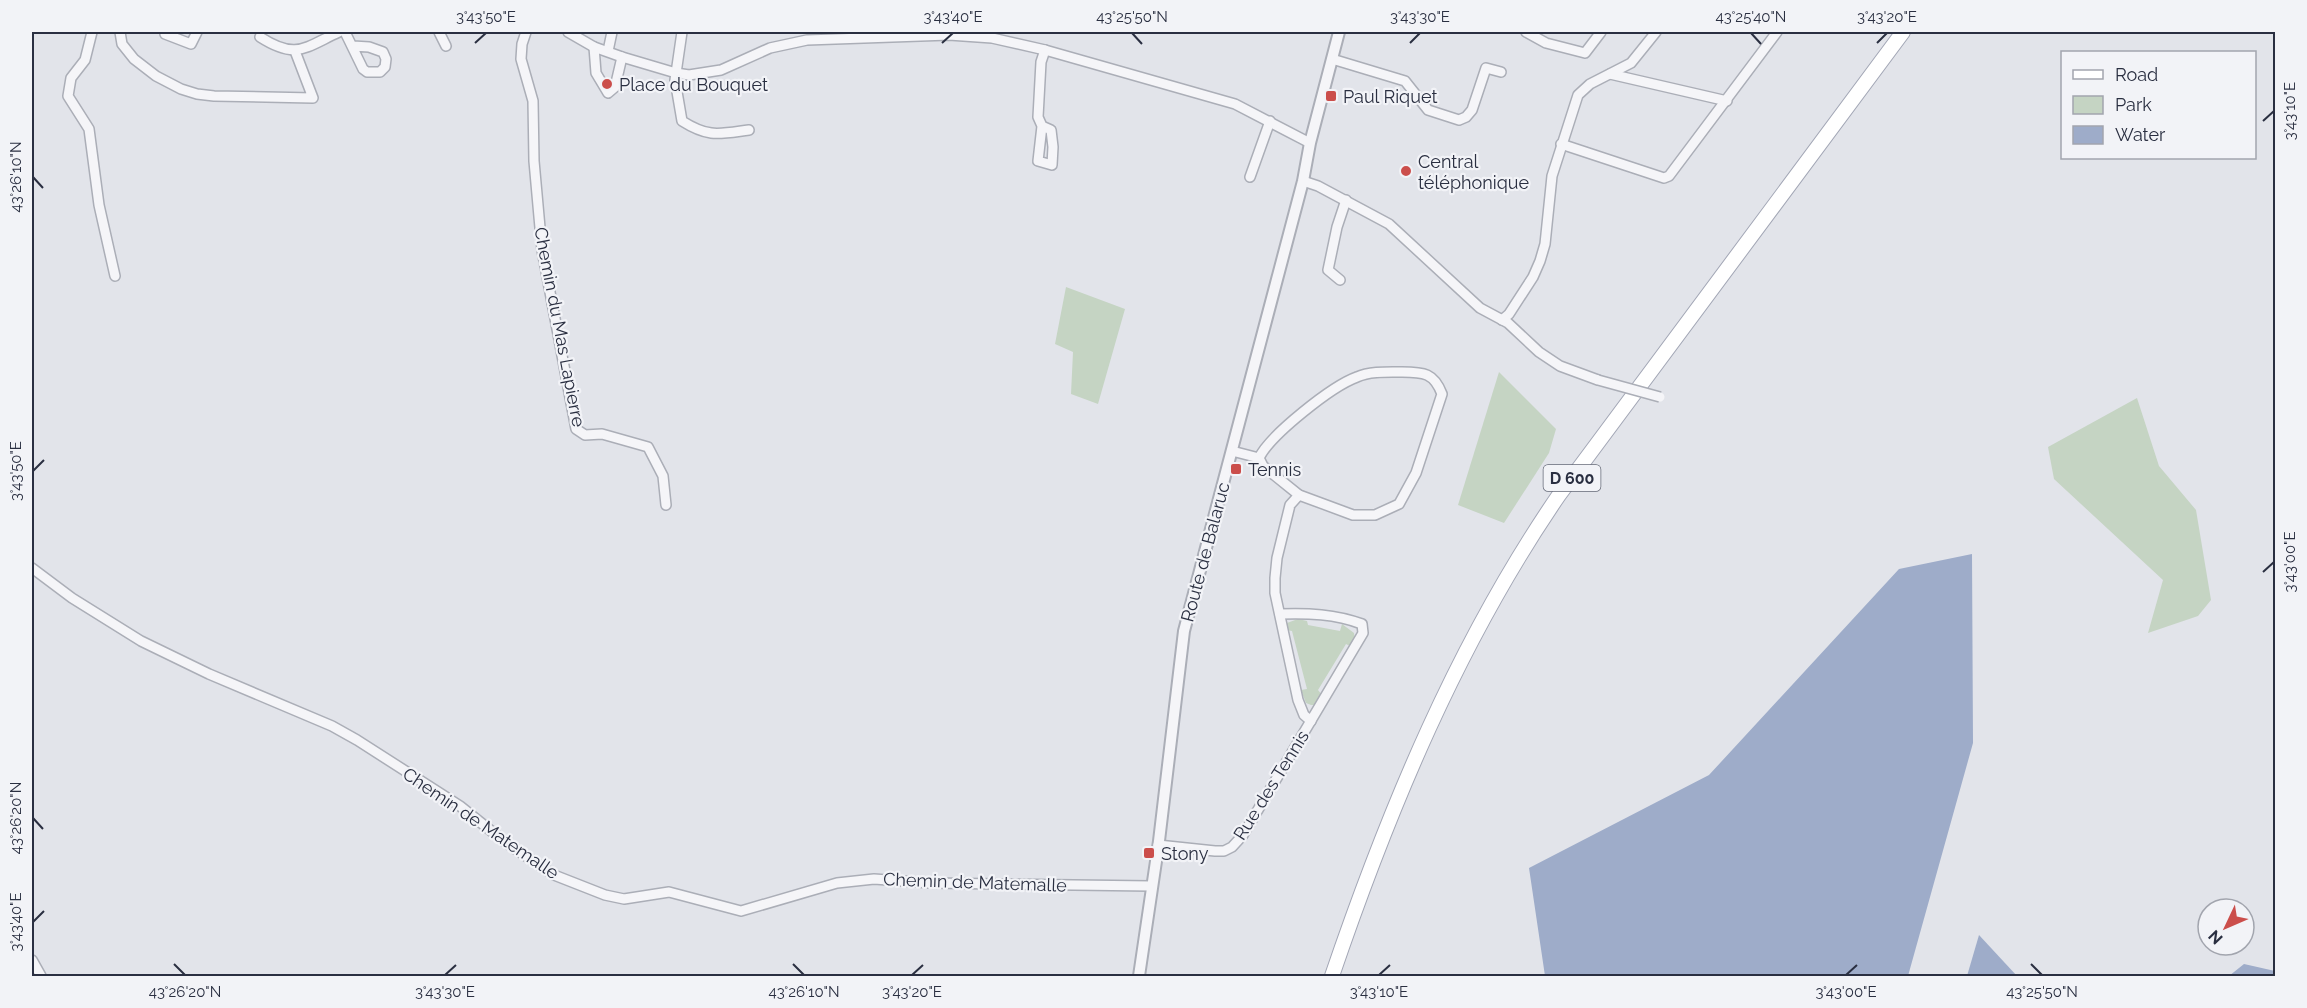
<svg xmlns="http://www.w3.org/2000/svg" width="2307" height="1008" font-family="Raleway,sans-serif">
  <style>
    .green { fill: #c5d4c3 }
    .water { fill: #9eacc9 }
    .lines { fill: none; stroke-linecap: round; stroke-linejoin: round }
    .minor-casing { stroke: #abaeb7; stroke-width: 12 }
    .tertiary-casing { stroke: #abaeb7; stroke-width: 14 }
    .primary-casing { stroke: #a2a6b5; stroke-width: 16 }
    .minor { stroke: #f5f5f8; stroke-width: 9 }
    .tertiary { stroke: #f5f5f8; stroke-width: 10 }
    .primary { stroke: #fff; stroke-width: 14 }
    .minor-bridge-casing { stroke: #abaeb7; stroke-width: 12; stroke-linecap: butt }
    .minor-bridge { stroke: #f5f5f8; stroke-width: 9 }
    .ticks { fill: none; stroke: #2a2f41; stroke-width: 2 }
    .poi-dot { fill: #cb4e4b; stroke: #f2f3f7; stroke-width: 2 }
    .labels { text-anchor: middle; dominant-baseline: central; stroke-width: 4.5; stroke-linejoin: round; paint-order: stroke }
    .shield { fill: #f2f3f7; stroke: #666a78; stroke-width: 1.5 }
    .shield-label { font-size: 16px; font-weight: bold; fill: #2a2f41 }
    .poi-label { font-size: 18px; fill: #2a2f41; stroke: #f2f3f7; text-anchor: start }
    .street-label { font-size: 18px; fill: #2a2f41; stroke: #f2f3f7 }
    .neatline { fill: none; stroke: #2a2f41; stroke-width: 2 }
    .ticks-label { font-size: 15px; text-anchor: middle; fill: #2a2f41 }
  </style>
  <rect width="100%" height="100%" fill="#e2e4ea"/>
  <g class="green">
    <path d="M 1066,287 L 1125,309 L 1098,404 L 1071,394 L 1073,352 L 1055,344 Z"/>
    <path d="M 1499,372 L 1556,429 L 1549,453 L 1504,523 L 1458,505 Z"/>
    <path d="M 2137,398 L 2159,466 L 2196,510 L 2211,600 L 2198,616 L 2148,633 L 2163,580 L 2054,479 L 2048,447 Z"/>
    <path d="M 1298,619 L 1307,621 L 1308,625 L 1340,631 L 1342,624 L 1354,633 L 1355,641 L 1352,647 L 1346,644 L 1318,690 L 1322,695 L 1315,705 L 1311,705 L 1306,703 L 1301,690 L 1307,689 L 1292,631 L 1286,630 L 1287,623 Z"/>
  </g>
  <g class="water">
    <path d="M 1972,554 L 1973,743 L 1908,976 L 1545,976 L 1529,868 L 1709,775 L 1899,569 Z"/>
    <path d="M 1979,935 L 2017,976 L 1967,976 Z"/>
    <path d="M 2244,964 L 2275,971 L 2275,976 L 2229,976 Z"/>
  </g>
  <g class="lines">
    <defs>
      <g id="minor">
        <path d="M 92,32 L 85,60 L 71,78 L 68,96 L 89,129 L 99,205 L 115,276"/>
        <path d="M 120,32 L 122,44 L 134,59 L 156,76 L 181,89 L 197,94 L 214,96 L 313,98 L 295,51"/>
        <path d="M 167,32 L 165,34 L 191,44 L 197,32"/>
        <path d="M 345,32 L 363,69 L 367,72 L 380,72 L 385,67 L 386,59 L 383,52 L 369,47 L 353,46"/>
        <path d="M 439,32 L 446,46"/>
        <path d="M 526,32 L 522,44 L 521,59 L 533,101 L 534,161 L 542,250 L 576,429 L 585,435 L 602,434 L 648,447 L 663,476 L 666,505"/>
        <path d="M 568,32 L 594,47 L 622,57 L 676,73 L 689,75 L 721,70 L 770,48 L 807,40 L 949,35 L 992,38 L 1045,50 L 1235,104 L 1310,143"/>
        <path d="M 682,32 L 675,80 L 682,121 C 709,138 719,134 749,130"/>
        <path d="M 1526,32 L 1546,43 L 1585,53 L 1601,32"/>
        <path d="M 260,37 C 296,60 304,48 339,32"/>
        <path d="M 594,47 L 596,73 L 608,93 L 615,87 L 622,57"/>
        <path d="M 608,51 L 612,32"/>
        <path d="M 1332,59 L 1405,81 L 1428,110 L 1459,120 L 1466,117 L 1472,110 L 1486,68 L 1501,72"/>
        <path d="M 1610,74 L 1727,101"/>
        <path d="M 1042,126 L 1051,130 L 1053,147 L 1052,165 L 1038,161 L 1042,126 L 1038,117 L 1041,62 L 1045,50"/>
        <path d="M 1561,144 L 1664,178 L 1669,176 L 1777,32"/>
        <path d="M 1250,177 L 1270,121"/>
        <path d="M 1303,181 L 1318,186 L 1389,224 L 1480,308 L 1508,323 L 1539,352 L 1560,366 L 1598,380"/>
        <path d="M 1340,280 L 1328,270 L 1337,227 L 1346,200"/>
        <path d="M 1502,320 L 1509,314 L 1533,277 L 1540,261 L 1545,244 L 1552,176 L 1578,95 L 1590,84 L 1631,63 L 1656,32"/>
        <path d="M 1232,451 L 1259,458 L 1263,466 L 1299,495 L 1353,515 L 1375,515 L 1399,504 L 1416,473 L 1442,394 C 1434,373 1424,372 1402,372 C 1388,372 1370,371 1357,377 C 1332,386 1270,435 1259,458"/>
        <path d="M 1299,495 L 1290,505 L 1277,558 L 1275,578 L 1275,593 L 1298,700 L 1304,715 L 1311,721"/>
        <path d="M 32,568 L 72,598 L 141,641 L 209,674 L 332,726 L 357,740 L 460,806 L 505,842 L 554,875 L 605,895 L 624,899 L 669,892 L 741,911 L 837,883 L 874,879 L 930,883 L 1151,886"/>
        <path d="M 1158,845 L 1215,851 L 1224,851 L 1232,847 L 1243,835 L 1363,633 L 1362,624 C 1335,614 1308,613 1280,614"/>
        <path d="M 32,960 L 41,976"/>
      </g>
      <path id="tertiary" d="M 1139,976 L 1159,841 L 1184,631 L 1303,181 L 1310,143 L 1339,32"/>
      <path id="primary" d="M 1332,976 C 1389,809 1458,642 1559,495 L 1903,32"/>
    </defs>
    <use href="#minor" class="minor-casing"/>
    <use href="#tertiary" class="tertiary-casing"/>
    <use href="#primary" class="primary-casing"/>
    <use href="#minor" class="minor"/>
    <use href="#tertiary" class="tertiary"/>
    <use href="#primary" class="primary"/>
    <defs>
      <path id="minor-bridge" d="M 1598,380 L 1660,397"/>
    </defs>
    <use href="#minor-bridge" class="minor-bridge-casing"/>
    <use href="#minor-bridge" class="minor-bridge"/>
  </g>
  <path class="ticks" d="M 1132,33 L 1142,44M 1751,33 L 1761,44M 475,43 L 486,33M 942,43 L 953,33M 1410,43 L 1420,33M 1877,43 L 1887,33M 2263,121 L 2274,111M 33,177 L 43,188M 33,471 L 44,460M 2263,572 L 2274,562M 33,818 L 43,829M 33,922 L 44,911M 174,964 L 185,975M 793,964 L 804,975M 2031,964 L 2042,975M 445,975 L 456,965M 912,975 L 923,965M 1379,975 L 1390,965M 1846,975 L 1857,965"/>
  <g class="poi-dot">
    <circle cx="607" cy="84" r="6"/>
    <rect x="1325" y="90" width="12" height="12" rx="3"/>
    <circle cx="1406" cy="171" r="6"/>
    <rect x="1230" y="463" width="12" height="12" rx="3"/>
    <rect x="1143" y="847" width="12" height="12" rx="3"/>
  </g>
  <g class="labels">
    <rect class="shield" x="1543.5" y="465" width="57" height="26" rx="4.5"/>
    <g class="shield-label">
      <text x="1572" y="478">D 600</text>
    </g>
    <g class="poi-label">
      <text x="619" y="84">Place du Bouquet</text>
      <text x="1343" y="96">Paul Riquet</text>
      <text x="1418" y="161">Central<tspan x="1418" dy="21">téléphonique</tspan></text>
      <text x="1248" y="469">Tennis</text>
      <text x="1161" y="853">Stony</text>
    </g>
    <g class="street-label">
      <text transform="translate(560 327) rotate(79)">Chemin du Mas Lapierre</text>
      <text transform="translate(1205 552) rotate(-75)">Route de Balaruc</text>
      <text transform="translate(1271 785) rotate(-58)">Rue des Tennis</text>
      <text transform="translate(481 823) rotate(34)">Chemin de Matemalle</text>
      <text transform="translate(975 882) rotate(2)">Chemin de Matemalle</text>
    </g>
  </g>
  <rect width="2307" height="1008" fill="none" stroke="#f2f3f7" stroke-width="66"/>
  <rect x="2061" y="51" width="195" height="108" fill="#f2f3f7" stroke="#a2a5ae" stroke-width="1.5"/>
  <rect x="2073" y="70" width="30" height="9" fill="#ffffff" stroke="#a2a5ae" stroke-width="1.5"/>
  <text x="2115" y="81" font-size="18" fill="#2a2f41">Road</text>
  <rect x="2073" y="96" width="30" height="18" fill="#c5d4c3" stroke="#a2a5ae" stroke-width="1.5"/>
  <text x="2115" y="111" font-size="18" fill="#2a2f41">Park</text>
  <rect x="2073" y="126" width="30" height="18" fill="#9eacc9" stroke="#a2a5ae" stroke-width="1.5"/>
  <text x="2115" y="141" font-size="18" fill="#2a2f41">Water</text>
  <g transform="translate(2226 927) rotate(226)"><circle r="28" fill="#f2f3f7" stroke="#a2a5ae" stroke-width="1.5"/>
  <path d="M0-4.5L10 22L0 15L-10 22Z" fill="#cb4e4b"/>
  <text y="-9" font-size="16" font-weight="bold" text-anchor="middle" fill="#2a2f41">N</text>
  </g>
  <rect x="33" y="33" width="2241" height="942" class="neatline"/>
  <g class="ticks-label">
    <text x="486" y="22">3°43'50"E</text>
    <text x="953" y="22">3°43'40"E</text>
    <text x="1132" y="22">43°25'50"N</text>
    <text x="1420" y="22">3°43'30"E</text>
    <text x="1751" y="22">43°25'40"N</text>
    <text x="1887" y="22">3°43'20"E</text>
    <text transform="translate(2290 111) rotate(-90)" y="5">3°43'10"E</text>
    <text transform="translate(16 177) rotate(-90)" y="5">43°26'10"N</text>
    <text transform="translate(16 471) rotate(-90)" y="5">3°43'50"E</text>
    <text transform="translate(2290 562) rotate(-90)" y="5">3°43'00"E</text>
    <text transform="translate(16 818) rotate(-90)" y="5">43°26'20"N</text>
    <text transform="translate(16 922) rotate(-90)" y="5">3°43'40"E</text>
    <text x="185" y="997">43°26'20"N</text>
    <text x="445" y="997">3°43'30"E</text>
    <text x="804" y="997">43°26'10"N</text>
    <text x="912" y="997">3°43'20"E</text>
    <text x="1379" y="997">3°43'10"E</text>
    <text x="1846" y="997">3°43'00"E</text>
    <text x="2042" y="997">43°25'50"N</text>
  </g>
</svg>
